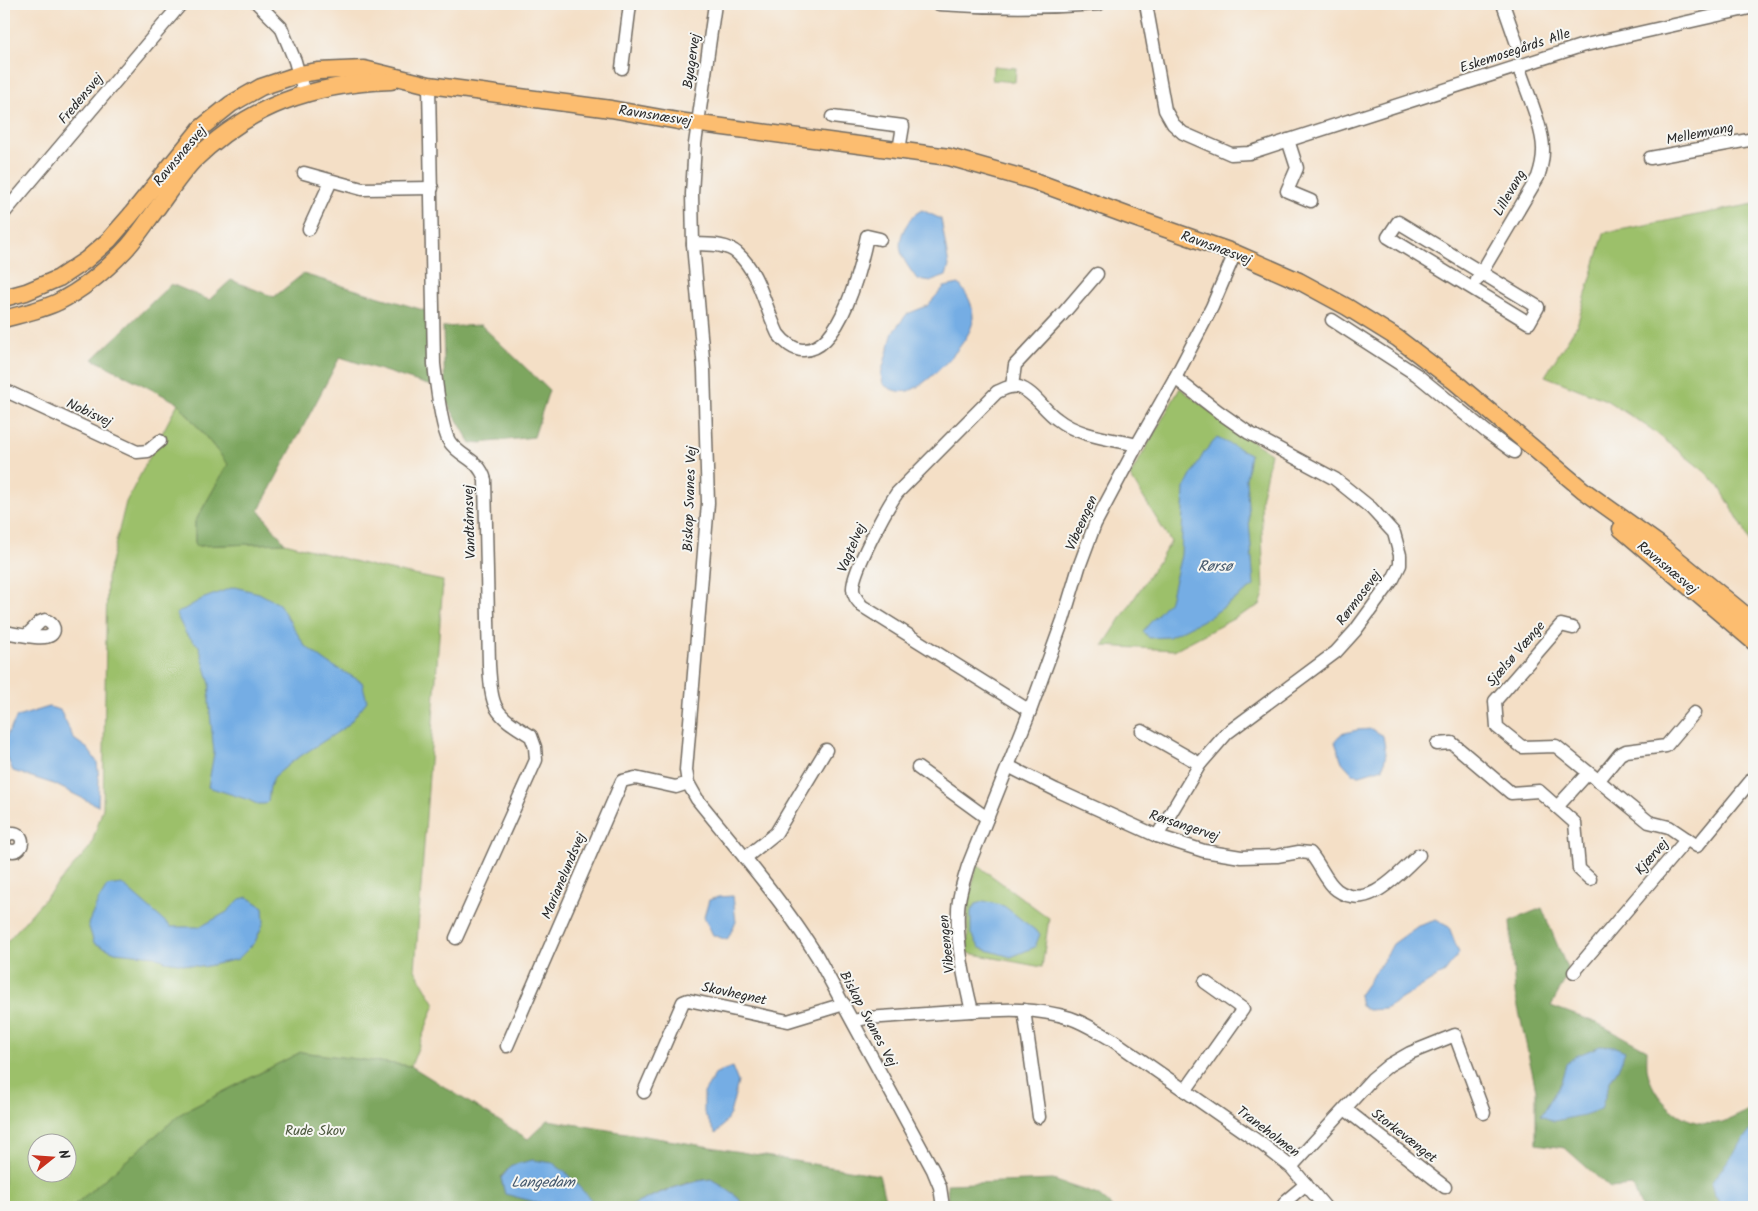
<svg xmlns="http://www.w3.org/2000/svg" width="1758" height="1211" font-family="Kalam,sans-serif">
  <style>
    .green { fill: #9cc06a; stroke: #64764a; fill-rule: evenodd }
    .forest { fill: #7da65e; stroke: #546844; fill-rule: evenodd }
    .water { fill: #74ade4; stroke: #506c88 }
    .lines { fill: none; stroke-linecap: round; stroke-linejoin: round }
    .minor-casing { stroke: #716a61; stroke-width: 15 }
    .major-casing { stroke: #716a61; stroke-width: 19 }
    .minor { stroke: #fff; stroke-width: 12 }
    .major { stroke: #fcbd6f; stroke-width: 16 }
    .labels { text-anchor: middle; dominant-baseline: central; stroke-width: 4; stroke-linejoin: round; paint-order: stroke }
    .street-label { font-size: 14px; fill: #2b2b2b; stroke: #f6f6f2 }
    .park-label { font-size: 14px; fill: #4d583e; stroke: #f6f6f2 }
    .water-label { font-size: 15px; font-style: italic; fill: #45586c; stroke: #f6f6f2 }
  </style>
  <rect width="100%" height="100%" fill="#f6f6f2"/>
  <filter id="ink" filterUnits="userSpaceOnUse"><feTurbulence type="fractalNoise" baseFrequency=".02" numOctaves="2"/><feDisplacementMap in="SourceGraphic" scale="10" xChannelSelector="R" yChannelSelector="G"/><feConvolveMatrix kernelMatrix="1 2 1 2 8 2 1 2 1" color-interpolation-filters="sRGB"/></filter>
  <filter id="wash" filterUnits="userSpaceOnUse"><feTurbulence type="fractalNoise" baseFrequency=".0096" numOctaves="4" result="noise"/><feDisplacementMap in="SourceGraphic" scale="20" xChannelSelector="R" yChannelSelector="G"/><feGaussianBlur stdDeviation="1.12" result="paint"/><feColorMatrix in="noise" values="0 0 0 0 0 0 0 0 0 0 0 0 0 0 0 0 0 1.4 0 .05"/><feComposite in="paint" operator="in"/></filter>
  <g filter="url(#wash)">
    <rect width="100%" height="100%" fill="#f4dfc6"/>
    <g class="green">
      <path d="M 993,66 L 1016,68 L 1015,82 L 992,80 Z"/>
      <path d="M 1754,204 L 1754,554 L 1744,529 L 1719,486 L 1704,471 L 1651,429 L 1606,400 L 1545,376 L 1577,325 L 1604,233 Z"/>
      <path d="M 1180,388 L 1234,430 L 1271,453 L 1261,500 L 1264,594 L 1260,605 L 1174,650 L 1103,646 L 1171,542 L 1130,476 Z"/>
      <path d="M 178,403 L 228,464 L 195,522 L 195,546 L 285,543 L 376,567 L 443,581 L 415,970 L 435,1004 L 411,1066 L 301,1052 L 182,1113 L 72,1207 L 4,1207 L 4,945 L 91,846 L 103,808 L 107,578 L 126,502 ZM 38,1144 L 68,1144 L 68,1174 L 38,1174 Z"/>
      <path d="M 977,865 L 1049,918 L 1042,967 L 968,953 L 967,922 L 968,903 Z"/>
    </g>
    <g class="forest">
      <path d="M 303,274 L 430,312 L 431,386 L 340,357 L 259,510 L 285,543 L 195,546 L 195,522 L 228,464 L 178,403 L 93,359 L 171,284 L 209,300 L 231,280 L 274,297 Z"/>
      <path d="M 481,325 L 549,390 L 534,437 L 471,444 L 445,399 L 443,327 Z"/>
      <path d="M 1542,908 L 1569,973 L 1551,1006 L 1597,1023 L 1647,1050 C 1647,1057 1646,1066 1648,1073 C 1655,1104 1690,1131 1722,1122 C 1733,1119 1744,1112 1754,1108 L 1754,1126 L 1714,1195 L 1724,1207 L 1641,1207 L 1633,1186 L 1610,1188 L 1565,1148 L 1536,1144 L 1536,1090 L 1515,993 L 1510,921 ZM 1620,1065 L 1610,1081 L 1600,1109 L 1542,1116 L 1561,1082 Z"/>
      <path d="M 301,1052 L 411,1066 L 528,1139 L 548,1120 L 879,1175 L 887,1207 L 744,1207 L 737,1196 L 711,1179 L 690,1182 L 661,1192 L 629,1207 L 593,1207 L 596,1205 L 512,1165 L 501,1177 L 505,1193 L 554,1207 L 72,1207 L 182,1113 Z"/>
      <path d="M 1053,1180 L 1098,1195 L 1112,1207 L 948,1207 L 947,1184 Z"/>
    </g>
    <g class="water">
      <path d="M 922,210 L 941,219 L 949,266 L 946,276 L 932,281 L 917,279 C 904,261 893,248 906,226 C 911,218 914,214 922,210 Z"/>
      <path d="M 959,284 C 968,296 973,303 973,319 C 973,339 930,383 911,390 C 901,394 890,390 883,384 L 881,374 L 893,332 L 907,314 L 927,306 L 944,287 Z"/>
      <path d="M 1217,438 L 1250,454 L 1246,479 L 1254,586 L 1211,616 L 1169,637 L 1149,638 L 1143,631 L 1170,600 L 1181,555 L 1184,488 L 1205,451 Z"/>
      <path d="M 234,587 L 259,593 L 279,604 L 305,646 L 328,663 L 362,682 L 367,701 L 347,726 L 293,761 L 274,777 L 270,787 L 268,801 L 265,804 L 257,804 L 249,800 L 208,787 L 214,753 L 209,703 L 210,684 L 199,646 L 186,634 L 176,614 L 202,599 Z"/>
      <path d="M 49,707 L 60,710 L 74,739 L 88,749 L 97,762 L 99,780 L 98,806 L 54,784 L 13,771 C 0,742 2,744 17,717 Z"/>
      <path d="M 1372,729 L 1383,736 L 1386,754 L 1383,768 L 1360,775 L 1353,774 L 1342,762 L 1335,742 L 1341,734 L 1357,730 Z"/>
      <path d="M 122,884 L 171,927 L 200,927 L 227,912 L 240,899 L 248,897 L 263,907 L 264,922 L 255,942 L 238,959 L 203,967 L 165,961 L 155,956 L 115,952 L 94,943 L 88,924 L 98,901 L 107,886 Z"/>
      <path d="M 733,896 L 736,922 L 727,940 L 713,935 L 704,917 L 709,900 L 718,897 Z"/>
      <path d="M 984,901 L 1004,906 L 1040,934 L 1035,947 L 1011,957 L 980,948 L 971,934 L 971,911 L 976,904 Z"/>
      <path d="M 1436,920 L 1449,927 L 1459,953 L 1445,972 L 1385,1009 L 1368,1010 L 1361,1006 L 1359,995 L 1383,961 L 1393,944 L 1418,926 Z"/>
      <path d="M 1600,1046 L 1615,1047 L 1625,1051 L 1620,1065 L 1610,1081 L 1601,1109 L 1584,1115 L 1554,1121 L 1541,1116 L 1561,1082 L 1566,1064 L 1576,1056 Z"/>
      <path d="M 732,1067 L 738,1082 L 730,1114 L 722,1127 L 716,1134 L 704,1113 L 704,1093 L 716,1073 Z"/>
      <path d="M 1754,1126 L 1754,1207 L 1724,1207 L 1714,1195 L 1711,1183 Z"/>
      <path d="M 533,1160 L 553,1163 L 566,1173 L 596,1205 L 593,1207 L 554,1207 L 505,1194 L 501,1178 L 512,1165 Z"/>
      <path d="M 711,1179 L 737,1196 L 744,1207 L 629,1207 C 656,1194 681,1183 711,1179 Z"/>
    </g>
  </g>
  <g filter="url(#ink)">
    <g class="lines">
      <defs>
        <g id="minor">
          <path d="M 258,4 L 281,27 L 295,61 L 304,93"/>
          <path d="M 715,4 L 695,144 L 692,194 L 693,244 L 704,370 L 708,503 L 686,770 L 688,783 L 697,799 C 738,850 782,900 817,956 L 933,1170 L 940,1187 L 943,1207"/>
          <path d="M 939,4 C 995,8 1043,8 1099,4"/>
          <path d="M 1146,4 L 1165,110 L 1173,124 L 1183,133 L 1231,154 L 1249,153 L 1581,46 L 1754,7"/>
          <path d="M 1503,4 L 1517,44"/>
          <path d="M 622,68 L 630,4"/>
          <path d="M 429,85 L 434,364 C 436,382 441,427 449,441 C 460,458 479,458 485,480 L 489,665 C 492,710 493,713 531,736 L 535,747 L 536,760 L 456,938"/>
          <path d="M 832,117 L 903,126 L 899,150"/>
          <path d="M 1288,140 L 1297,168 L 1287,191 L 1311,201"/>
          <path d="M 1650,158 L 1754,139"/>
          <path d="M 304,173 L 362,189 L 432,188"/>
          <path d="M 4,213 L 181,4"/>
          <path d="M 1398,222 L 1538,307 L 1529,323 L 1388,237 Z"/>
          <path d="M 309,229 L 331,181"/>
          <path d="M 693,244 C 707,245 726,243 737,253 C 756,269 763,298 772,320 C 774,325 776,330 778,334 C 784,342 794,350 803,350 C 841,351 861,265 867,236 L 880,239"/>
          <path d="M 1477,280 L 1538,177 C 1541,168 1543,160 1543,151 C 1544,129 1525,87 1518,65"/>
          <path d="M 1332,320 L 1417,375 L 1488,433 L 1514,452"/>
          <path d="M 1012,386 L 1015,365 L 1061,316 L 1097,274"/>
          <path d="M 4,390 L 137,452 L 148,451 L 160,441"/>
          <path d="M 1573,628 L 1561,625 L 1495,701 L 1497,727 L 1522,747 L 1556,746 L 1649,822 L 1669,827 L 1697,846 L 1754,777"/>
          <path d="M 4,632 C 13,633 44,641 51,635 C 58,629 51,622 45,620 L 40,622 L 27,635"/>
          <path d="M 1030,711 L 862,606 C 858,601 853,596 853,589 C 852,572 886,509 897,493 L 997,392 C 1004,389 1010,385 1019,387 C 1034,392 1044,410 1057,419 C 1078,436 1111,439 1137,445"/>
          <path d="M 1142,731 L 1200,764"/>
          <path d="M 1437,744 L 1452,743 L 1511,793 L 1539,791 L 1575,823 L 1579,869 L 1590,879"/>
          <path d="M 1008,766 L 1056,790 L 1157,836 L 1204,851 L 1241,857 L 1277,856 L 1299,852 L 1310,853 C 1320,864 1326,882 1337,890 C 1368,912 1398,874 1419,855"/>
          <path d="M 918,768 L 987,818"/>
          <path d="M 1598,781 L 1620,754 L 1626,751 L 1666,746 L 1694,713"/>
          <path d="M 1557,807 L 1588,773"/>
          <circle cx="13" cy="842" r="9"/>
          <path d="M 1157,836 L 1200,764 L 1227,733 L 1336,652 L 1355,631 L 1393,579 L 1400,565 L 1400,555 L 1394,533 L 1371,508 L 1335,479 L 1249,433 L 1219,412 L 1175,378"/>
          <path d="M 745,858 L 776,833 L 826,750"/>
          <path d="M 1574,972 L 1687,839"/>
          <path d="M 1024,1010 L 1039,1117"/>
          <path d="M 972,1011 C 965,983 956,940 958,911 C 958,896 964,880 968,866 L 1030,711 L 1063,620 L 1079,567 L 1095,524 L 1137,445 L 1175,378 L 1212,307 L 1235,253"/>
          <path d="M 853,1021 L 867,1018 C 896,1016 926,1014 955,1012 C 994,1010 1033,1006 1070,1018 C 1085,1023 1098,1032 1111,1039 L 1263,1145 L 1291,1167 L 1325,1207"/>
          <path d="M 507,1046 L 622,781 L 635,778 L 676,787 L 688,783"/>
          <path d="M 1185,1091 L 1243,1009 L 1205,982"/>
          <path d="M 644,1092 L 683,1002 L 688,1000 L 788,1021 L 844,1004"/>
          <path d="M 1345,1109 L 1445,1187"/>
          <path d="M 1291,1167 L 1372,1079 L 1389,1065 L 1410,1053 L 1455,1035 L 1484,1113"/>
          <path d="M 1282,1207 L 1287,1200 L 1306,1184"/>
        </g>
        <g id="major">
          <path d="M 4,298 L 26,292 L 59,278 L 86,260 L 109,240 L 130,216 L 201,128 L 231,104 L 261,87 L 300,74 L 319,71 L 364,69 L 429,85 L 611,109 L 678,121 L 949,157 L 1034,181 L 1129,216 L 1235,253 L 1299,281 L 1347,307 L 1397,338 L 1455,382 L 1583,490 L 1660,545 L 1754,622"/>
          <path d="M 4,319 C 22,314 41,310 58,302 C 82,290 105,271 124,251 C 134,241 143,227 152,215 C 165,198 178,177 193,161 C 250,105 313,84 391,81"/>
          <path d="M 1621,529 L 1754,642"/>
        </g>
      </defs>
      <use href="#minor" class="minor-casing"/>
      <use href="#major" class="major-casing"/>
      <use href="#minor" class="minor"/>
      <use href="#major" class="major"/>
    </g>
  </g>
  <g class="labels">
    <g class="street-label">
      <text transform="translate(1515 51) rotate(-18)">Eskemosegårds Alle</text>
      <text transform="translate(692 61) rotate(-82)">Byagervej</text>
      <text transform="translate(81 99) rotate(-50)">Fredensvej</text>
      <text transform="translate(655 116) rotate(9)">Ravnsnæsvej</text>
      <text transform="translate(1700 134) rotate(-11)">Mellemvang</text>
      <text transform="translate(180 156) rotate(-50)">Ravnsnæsvej</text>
      <text transform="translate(1510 193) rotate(-60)">Lillevang</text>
      <text transform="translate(1216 248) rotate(20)">Ravnsnæsvej</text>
      <text transform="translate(89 413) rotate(25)">Nobisvej</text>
      <text transform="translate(690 499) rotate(-88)">Biskop Svanes Vej</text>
      <text transform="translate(470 522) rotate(-92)">Vandtårnsvej</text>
      <text transform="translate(1082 523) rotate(-66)">Vibeengen</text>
      <text transform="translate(852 548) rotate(-67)">Vagtelvej</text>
      <text transform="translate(1667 568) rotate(40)">Ravnsnæsvej</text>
      <text transform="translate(1359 598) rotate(-53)">Rørmosevej</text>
      <text transform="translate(1516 654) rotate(-49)">Sjælsø Vænge</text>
      <text transform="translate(1184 826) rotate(18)">Rørsangervej</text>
      <text transform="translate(1652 857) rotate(-49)">Kjærvej</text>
      <text transform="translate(564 876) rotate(-67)">Marianelundsvej</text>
      <text transform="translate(947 944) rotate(-96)">Vibeengen</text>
      <text transform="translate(734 994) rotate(12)">Skovhegnet</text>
      <text transform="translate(868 1019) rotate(62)">Biskop Svanes Vej</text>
      <text transform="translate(1268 1132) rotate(37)">Traneholmen</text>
      <text transform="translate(1404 1136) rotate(38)">Storkevænget</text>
    </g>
    <g class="park-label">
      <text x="315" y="1131">Rude Skov</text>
    </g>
    <g class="water-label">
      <text x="1215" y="567">Rørsø</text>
      <text x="543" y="1183">Langedam</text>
    </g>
  </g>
  <rect width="1758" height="1211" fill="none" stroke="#f6f6f2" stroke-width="20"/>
  <g transform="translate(52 1158) rotate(73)"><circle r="24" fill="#f6f6f2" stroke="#a5a5a2"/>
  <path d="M0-4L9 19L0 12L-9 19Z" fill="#c8321e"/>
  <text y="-8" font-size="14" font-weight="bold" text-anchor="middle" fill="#2b2b2b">N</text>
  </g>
</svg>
